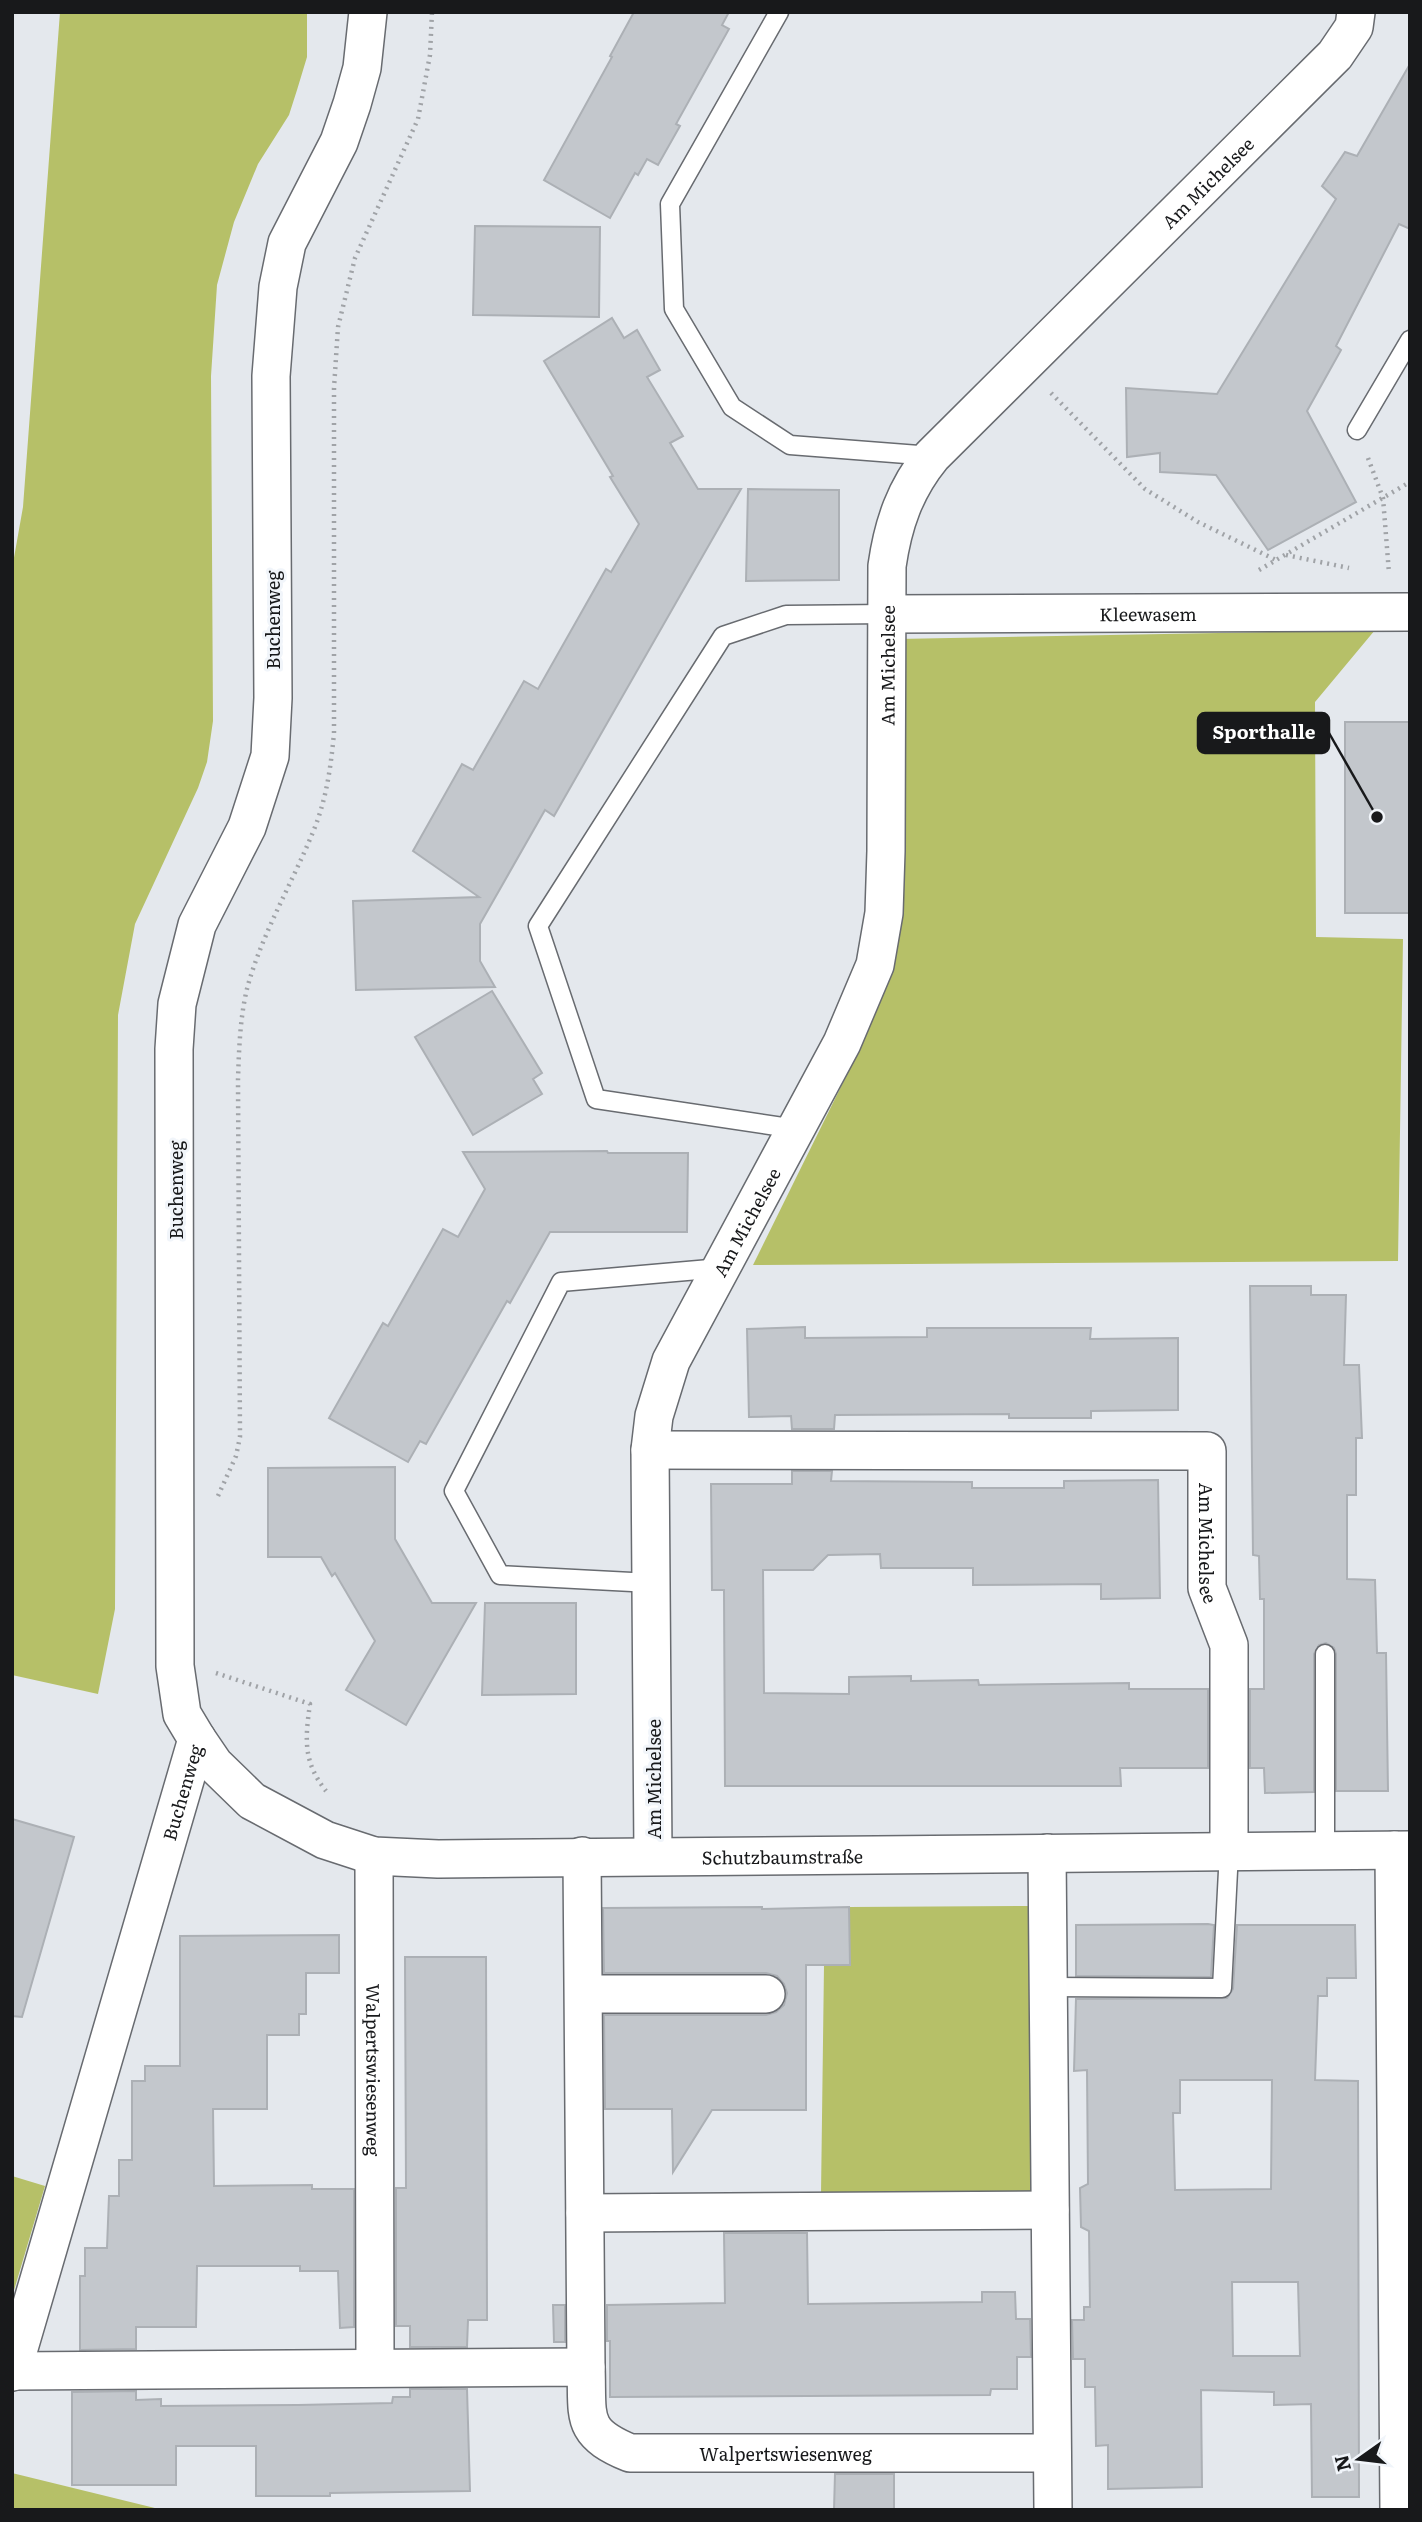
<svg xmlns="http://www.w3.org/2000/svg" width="1422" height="2522" font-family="Literata,serif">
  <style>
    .green { fill: #b6c068 }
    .building { fill: #c3c7cc; stroke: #acb0b5; stroke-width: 2; fill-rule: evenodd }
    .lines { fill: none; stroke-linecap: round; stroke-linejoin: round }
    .lane-casing { stroke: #686b70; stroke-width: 21 }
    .street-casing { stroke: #686b70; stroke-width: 40 }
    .path { stroke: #a0a3a7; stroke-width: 4.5; stroke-dasharray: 2 5; stroke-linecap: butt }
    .lane { stroke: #fff; stroke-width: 18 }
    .street { stroke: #fff; stroke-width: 37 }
    .labels { text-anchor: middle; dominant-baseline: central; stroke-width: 6; stroke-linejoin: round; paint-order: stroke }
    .street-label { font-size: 18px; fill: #18191b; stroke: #f1f5fa }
    .leader { fill: none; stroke: #18191b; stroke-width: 2.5 }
    .callout-dot { fill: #18191b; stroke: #f1f5fa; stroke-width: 2.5 }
    .callout { fill: #18191b; stroke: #18191b; stroke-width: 2.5 }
    .callout-label { font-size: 19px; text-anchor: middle; font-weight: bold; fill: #fff }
  </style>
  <rect width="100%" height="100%" fill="#e4e8ed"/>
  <g class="green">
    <path d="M 60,12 L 307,12 L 307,57 L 297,90 L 289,115 L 258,164 L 234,222 L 217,285 L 211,376 L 213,721 L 207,762 L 198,788 L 135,924 L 118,1015 L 115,1609 L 98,1694 L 12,1675 L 12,569 L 23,507 Z"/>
    <path d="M 1375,630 L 1315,702 L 1316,937 L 1403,939 L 1398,1261 L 753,1265 L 866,1036 L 886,971 L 897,639 Z"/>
    <path d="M 1032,1906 L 1034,2191 L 821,2194 L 824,1965 L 850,1965 L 849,1907 Z"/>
    <path d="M 12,2176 L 45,2186 L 12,2297 Z"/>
    <path d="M 12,2473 L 163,2510 L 12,2510 Z"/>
  </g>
  <g class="building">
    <path d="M 634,12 L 729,12 L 722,25 L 729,29 L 676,124 L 680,126 L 658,165 L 647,159 L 638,175 L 635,173 L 610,218 L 544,180 L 612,57 L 610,56 Z"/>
    <path d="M 1410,64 L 1410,229 L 1399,224 L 1336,346 L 1341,350 L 1307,411 L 1356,502 L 1268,550 L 1216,475 L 1160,472 L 1160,453 L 1127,457 L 1126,388 L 1217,394 L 1336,199 L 1322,186 L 1345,152 L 1357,156 Z"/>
    <path d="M 475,226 L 600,227 L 599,317 L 473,315 Z"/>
    <path d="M 612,318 L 624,338 L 637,330 L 660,370 L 647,377 L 683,436 L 670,443 L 698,489 L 741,489 L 554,816 L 545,810 L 480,924 L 480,961 L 495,987 L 356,990 L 353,901 L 479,897 L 413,851 L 462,764 L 473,770 L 524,681 L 538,689 L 606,569 L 611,572 L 639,524 L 610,477 L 613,476 L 544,361 Z"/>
    <path d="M 748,489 L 839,490 L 839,580 L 746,581 Z"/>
    <rect x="1345" y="722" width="65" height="191"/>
    <path d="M 492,991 L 542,1073 L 533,1079 L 542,1094 L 473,1135 L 415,1037 Z"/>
    <path d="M 607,1151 L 608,1153 L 688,1153 L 687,1232 L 550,1232 L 510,1303 L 507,1301 L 426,1444 L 420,1441 L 408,1462 L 329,1418 L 383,1323 L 388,1326 L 443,1229 L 458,1237 L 485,1189 L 463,1152 Z"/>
    <path d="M 1250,1286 L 1311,1286 L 1311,1295 L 1346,1295 L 1344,1365 L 1359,1365 L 1362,1438 L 1356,1438 L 1356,1495 L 1347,1495 L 1347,1579 L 1375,1580 L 1377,1653 L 1386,1653 L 1388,1791 L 1336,1791 L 1336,1654 L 1334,1648 L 1326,1643 L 1319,1645 L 1314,1654 L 1314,1792 L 1265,1793 L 1264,1768 L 1250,1768 L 1250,1689 L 1264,1689 L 1264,1599 L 1260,1599 L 1259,1556 L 1253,1555 Z"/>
    <path d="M 805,1327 L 805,1338 L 927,1337 L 927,1328 L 1091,1328 L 1090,1339 L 1178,1338 L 1178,1410 L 1091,1411 L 1091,1418 L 1009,1418 L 1009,1414 L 835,1415 L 834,1429 L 792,1429 L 791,1416 L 749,1417 L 747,1329 Z"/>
    <path d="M 395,1467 L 395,1539 L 432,1603 L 476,1603 L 406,1725 L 346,1690 L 375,1641 L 335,1573 L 332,1576 L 321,1557 L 268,1557 L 268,1468 Z"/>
    <path d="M 792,1471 L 832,1471 L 831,1481 L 972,1482 L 972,1488 L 1064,1488 L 1064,1481 L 1158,1480 L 1160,1598 L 1101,1599 L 1101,1584 L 973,1585 L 973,1568 L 881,1568 L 880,1554 L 828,1555 L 813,1570 L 763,1570 L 764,1693 L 849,1694 L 849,1677 L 911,1676 L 911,1681 L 978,1680 L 979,1685 L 1129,1683 L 1129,1689 L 1208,1689 L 1208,1768 L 1120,1768 L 1121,1786 L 725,1786 L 724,1590 L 712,1590 L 711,1484 L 792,1484 Z"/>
    <path d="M 485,1603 L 576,1603 L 576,1694 L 482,1695 Z"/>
    <path d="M 12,1819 L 74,1837 L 22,2017 L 12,2016 Z"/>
    <path d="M 762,1907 L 762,1909 L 849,1907 L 850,1965 L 806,1965 L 806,2110 L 712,2110 L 673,2172 L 672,2109 L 605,2109 L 604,2015 L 766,2015 L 776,2012 L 784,2005 L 787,1993 L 784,1984 L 777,1976 L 766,1973 L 604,1973 L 603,1908 Z"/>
    <path d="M 1208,1924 L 1214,1925 L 1211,1977 L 1076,1976 L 1076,1925 Z"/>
    <path d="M 1237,1925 L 1355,1925 L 1356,1978 L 1327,1978 L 1327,1996 L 1318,1996 L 1315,2080 L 1358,2081 L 1359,2497 L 1312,2497 L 1311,2404 L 1274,2405 L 1274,2392 L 1201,2390 L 1202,2487 L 1108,2489 L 1108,2445 L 1096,2446 L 1095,2387 L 1085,2387 L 1085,2359 L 1073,2359 L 1072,2320 L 1084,2320 L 1084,2307 L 1090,2307 L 1089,2231 L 1081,2227 L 1080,2188 L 1088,2184 L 1087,2070 L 1074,2071 L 1076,1999 L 1227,1998 L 1233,1989 ZM 1180,2080 L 1272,2080 L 1271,2189 L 1175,2190 L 1173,2113 L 1180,2113 ZM 1232,2282 L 1298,2282 L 1300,2356 L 1233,2356 Z"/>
    <path d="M 339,1935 L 339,1973 L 306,1973 L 306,2014 L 299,2014 L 299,2035 L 267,2035 L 267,2109 L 213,2109 L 214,2186 L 312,2185 L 312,2189 L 354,2189 L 354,2327 L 340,2328 L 338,2271 L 300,2271 L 300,2266 L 197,2266 L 196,2327 L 136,2327 L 136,2349 L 80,2350 L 80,2276 L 85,2276 L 85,2248 L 107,2248 L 109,2196 L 119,2196 L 119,2160 L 132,2160 L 132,2081 L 145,2081 L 145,2066 L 180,2066 L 180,1936 Z"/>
    <path d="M 405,1957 L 486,1957 L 487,2320 L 468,2320 L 467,2347 L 410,2347 L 410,2326 L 396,2326 L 396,2188 L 406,2188 Z"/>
    <path d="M 724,2233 L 807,2233 L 808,2304 L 982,2302 L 982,2292 L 1015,2292 L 1016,2319 L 1030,2319 L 1031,2357 L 1017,2357 L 1017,2389 L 991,2389 L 990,2395 L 610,2397 L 610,2341 L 607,2341 L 607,2305 L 725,2303 Z"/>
    <path d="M 553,2305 L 565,2305 L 565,2342 L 554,2342 Z"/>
    <path d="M 410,2389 L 467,2389 L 470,2491 L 330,2493 L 330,2496 L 256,2496 L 256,2446 L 176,2446 L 176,2485 L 72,2485 L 72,2392 L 136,2391 L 136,2400 L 161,2399 L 161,2406 L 298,2405 L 392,2403 L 393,2397 L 410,2397 Z"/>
    <path d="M 835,2474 L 894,2474 L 894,2510 L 834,2510 Z"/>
  </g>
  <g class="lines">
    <defs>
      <g id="lane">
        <path d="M 779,12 L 670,204 L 674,309 L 732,407 L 790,445 L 932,456"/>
        <path d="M 1357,430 L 1410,340"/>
        <path d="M 796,1129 L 596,1099 L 538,926 L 723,636 L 786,615 L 887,614"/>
        <path d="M 651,1583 L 500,1575 L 454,1491 L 561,1282 L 721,1268"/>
        <path d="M 1325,1654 L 1325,1850"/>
        <path d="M 1048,1987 L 1222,1988 L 1229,1851"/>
      </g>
      <g id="street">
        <path id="s1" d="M 887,614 L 1410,612"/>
        <path id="s2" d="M 650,1450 L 1207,1451 L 1207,1588 L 1229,1645 L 1229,1851"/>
        <path id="s3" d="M 197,1739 L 214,1764 L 252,1801 L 325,1840 L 374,1856 L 438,1859 L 1410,1850"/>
        <path d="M 1394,1850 L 1399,2510"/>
        <path d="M 1047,1853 L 1053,2510"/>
        <path id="s4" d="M 374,1856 L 375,2367"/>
        <path d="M 582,1856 L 586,2367"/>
        <path id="s5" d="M 653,1856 L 650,1450 L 654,1416 L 671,1361 L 842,1043 L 875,965 L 884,913 L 886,851 L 887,566 C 893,524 905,489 932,456 L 1335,55 L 1354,27 L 1356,12"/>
        <path d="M 584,1994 L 766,1994"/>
        <path d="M 585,2213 L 1050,2210"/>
        <path id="s6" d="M 13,2371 L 586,2367 C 588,2417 579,2432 630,2453 L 1052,2453"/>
        <path id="s7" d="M 12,2372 L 197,1739 L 182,1714 L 175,1666 L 174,1049 L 177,1004 L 197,925 L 247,827 L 270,756 L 273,698 L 271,376 L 278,287 L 287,243 L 339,142 L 352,104 L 362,68 L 368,12"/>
      </g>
    </defs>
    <use href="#lane" class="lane-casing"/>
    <use href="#street" class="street-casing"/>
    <g class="path">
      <path d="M 1051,393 L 1145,489 L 1198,522 L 1276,560"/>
      <path d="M 1368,458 L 1383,498 L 1389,573"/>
      <path d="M 1286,555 L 1349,568"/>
      <path d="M 1259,570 L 1410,482"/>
      <path d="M 218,1496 L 236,1456 L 240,1437 L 238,1080 C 239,1049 240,1015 248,985 C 264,929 294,880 315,827 C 327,796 331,765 334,733 L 334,388 L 338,327 L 355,258 L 418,119 L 430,55 L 432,12"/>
      <path d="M 216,1673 L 310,1704 C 305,1739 303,1762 326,1791"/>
    </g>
    <use href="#lane" class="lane"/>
    <use href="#street" class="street"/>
  </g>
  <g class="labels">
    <g class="street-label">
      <text stroke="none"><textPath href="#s5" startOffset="1852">Am Michelsee</textPath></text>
      <text stroke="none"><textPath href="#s1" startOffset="261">Kleewasem</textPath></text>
      <text transform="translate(272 620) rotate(-90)">Buchenweg</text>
      <text stroke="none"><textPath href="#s5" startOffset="1244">Am Michelsee</textPath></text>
      <text transform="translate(175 1190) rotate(-90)">Buchenweg</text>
      <text stroke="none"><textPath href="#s5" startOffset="656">Am Michelsee</textPath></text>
      <text stroke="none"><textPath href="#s2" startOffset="649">Am Michelsee</textPath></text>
      <text transform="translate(653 1779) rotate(-90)">Am Michelsee</text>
      <text stroke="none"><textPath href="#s7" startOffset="604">Buchenweg</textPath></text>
      <text stroke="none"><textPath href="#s3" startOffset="626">Schutzbaumstraße</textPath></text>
      <text stroke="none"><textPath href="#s4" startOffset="214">Walpertswiesenweg</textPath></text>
      <text stroke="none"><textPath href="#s6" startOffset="836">Walpertswiesenweg</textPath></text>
    </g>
  </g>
  <path class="leader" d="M1377 817L1329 733"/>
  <circle class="callout-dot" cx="1377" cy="817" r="7"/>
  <rect class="callout" x="1198" y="713" width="131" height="40" rx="7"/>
  <g class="callout-label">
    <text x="1264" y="739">Sporthalle</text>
  </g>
  <rect width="1422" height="2522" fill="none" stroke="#18191b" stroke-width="28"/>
  <g transform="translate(1359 2459) rotate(256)" stroke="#f1f5fa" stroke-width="5" paint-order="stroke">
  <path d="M0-5L12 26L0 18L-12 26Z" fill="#18191b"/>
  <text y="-10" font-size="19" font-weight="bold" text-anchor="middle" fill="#18191b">N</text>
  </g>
</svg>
